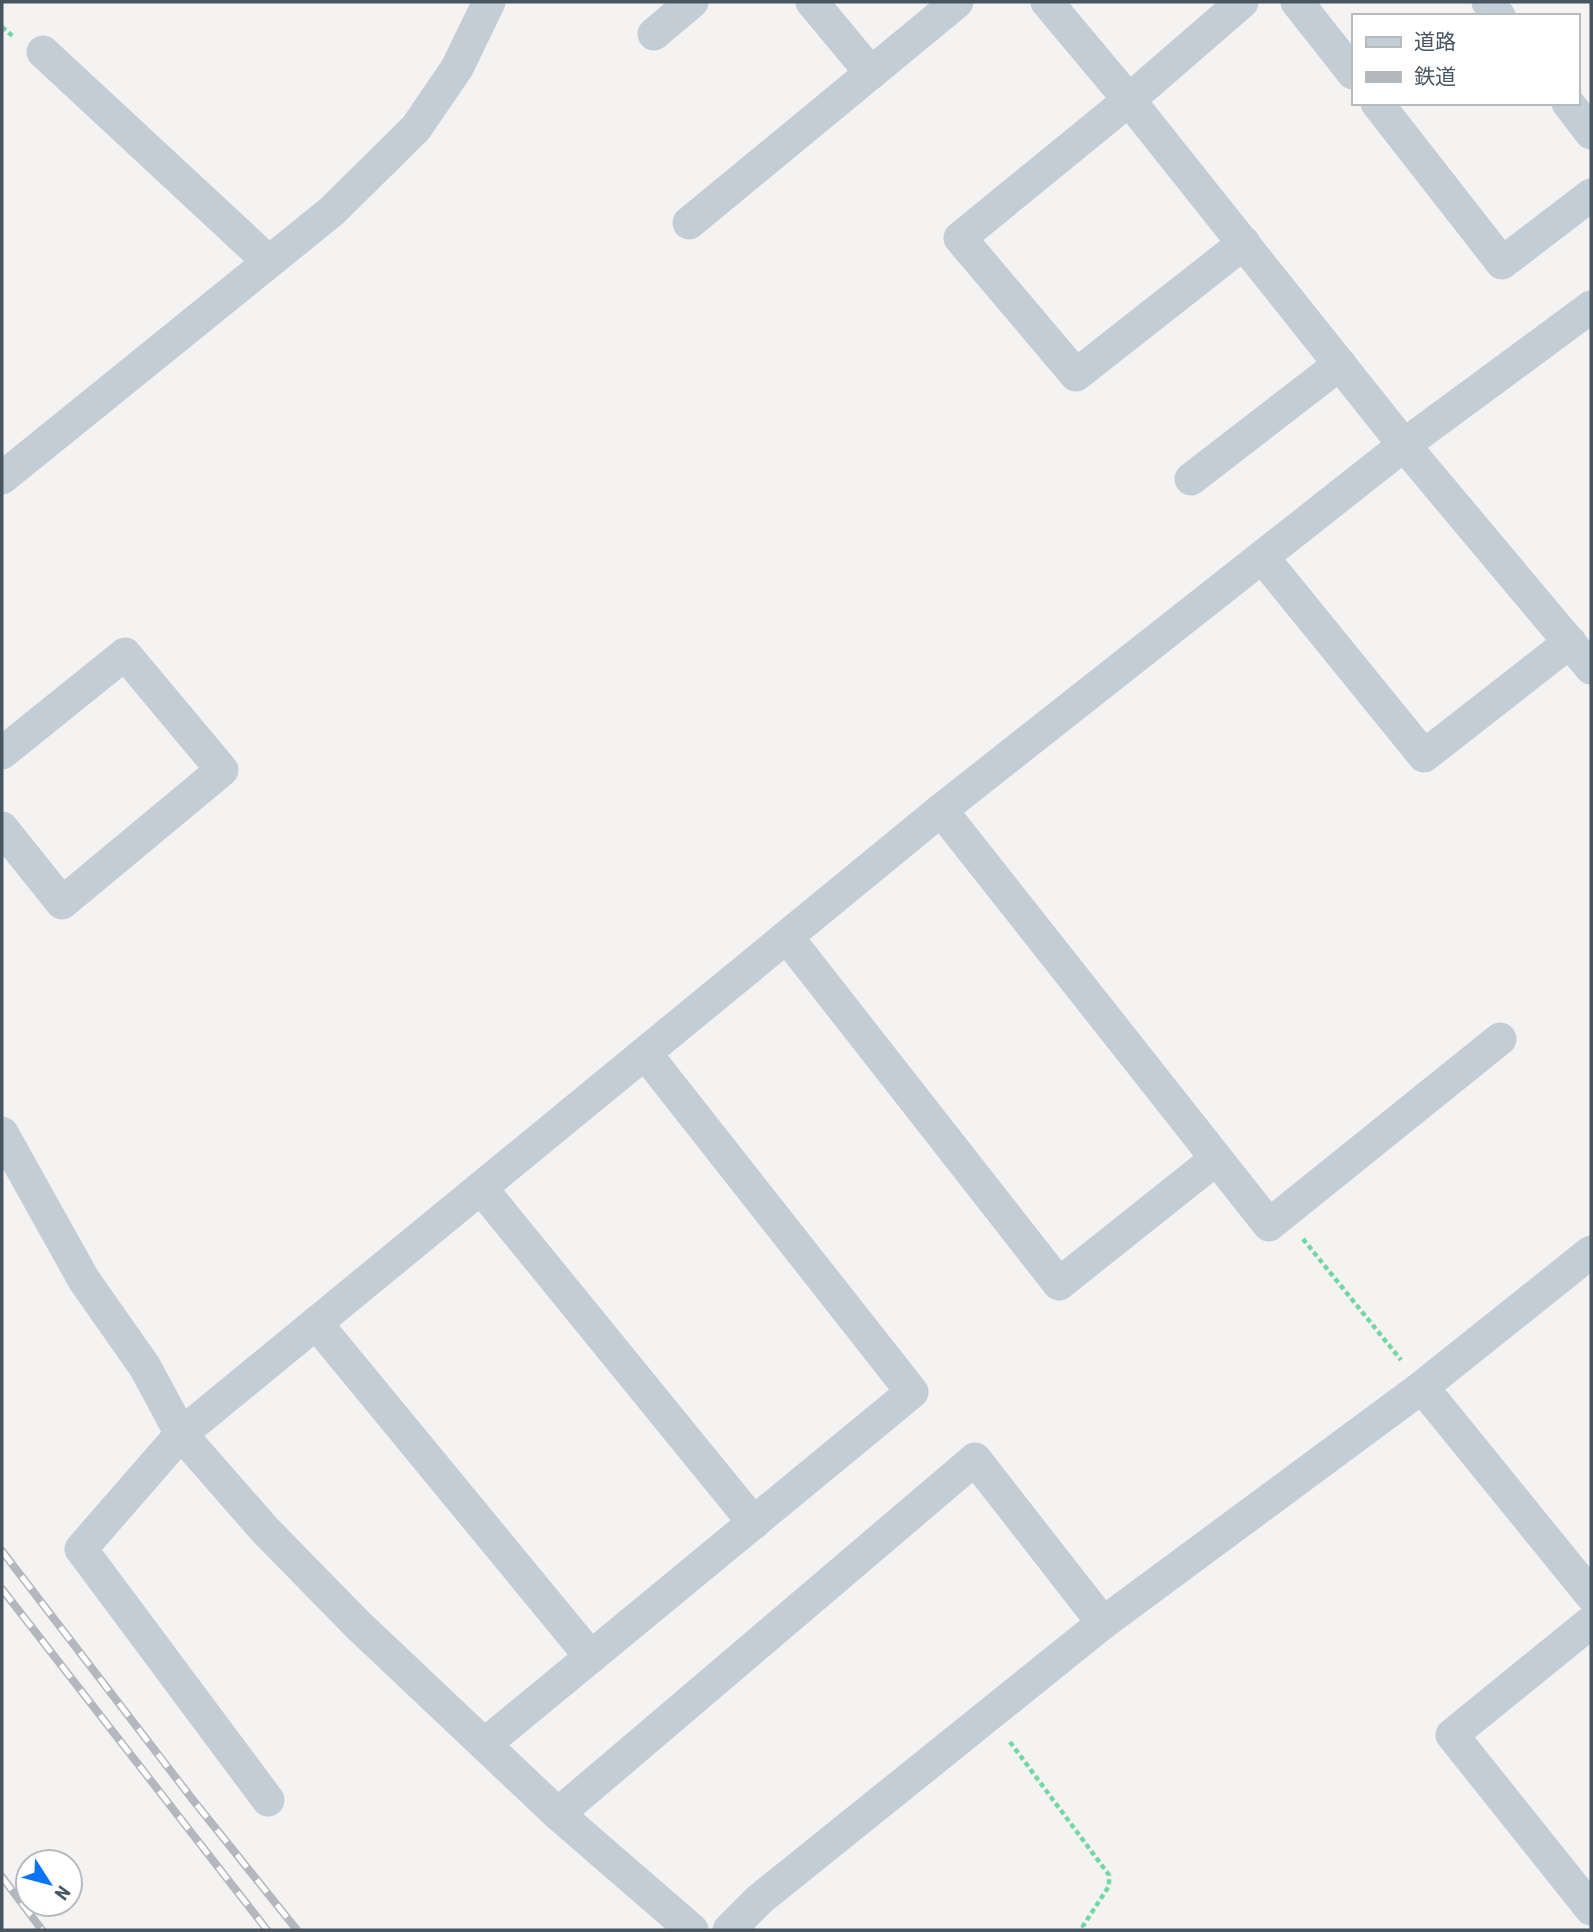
<svg xmlns="http://www.w3.org/2000/svg" width="1593" height="1932" font-family="'Roboto Condensed','Noto Sans JP',sans-serif">
  <style>
    .lines { fill: none; stroke-linecap: round; stroke-linejoin: round }
    .path { stroke: #72d7a3; stroke-width: 4.5; stroke-dasharray: 5 3.5; stroke-linecap: butt }
    .minor { stroke: #c2cdd5; stroke-width: 33 }
    .rail-casing { stroke: #b4b7bd; stroke-width: 8 }
    .rail { stroke: #fff; stroke-width: 5; stroke-dasharray: 16; stroke-linecap: butt }
  </style>
  <rect width="100%" height="100%" fill="#f5f2f2"/>
  <g class="lines">
    <g class="path">
      <path d="M 2,27 L 15,38"/>
      <path d="M 1303,1239 L 1401,1360"/>
      <path d="M 1010,1742 L 1109,1875 L 1109,1886 L 1083,1926 L 1086,1930"/>
    </g>
    <g class="minor">
      <path d="M 812,2 L 871,73"/>
      <path d="M 1047,2 L 1129,100 L 1404,445 L 1591,668"/>
      <path d="M 1242,2 L 1129,100 L 960,238 L 1076,375 L 1244,243"/>
      <path d="M 1297,2 L 1353,73"/>
      <path d="M 1488,2 L 1499,16"/>
      <path d="M 654,34 L 692,2"/>
      <path d="M 43,52 L 268,261"/>
      <path d="M 1377,103 L 1502,263 L 1591,195"/>
      <path d="M 1568,103 L 1591,133"/>
      <path d="M 689,223 L 957,2"/>
      <path d="M 2,478 L 332,211 L 416,128 L 457,68 L 489,2"/>
      <path d="M 1191,479 L 1340,364"/>
      <path d="M 1263,558 L 1424,756 L 1570,642"/>
      <path d="M 2,753 L 125,654 L 222,770 L 62,903 L 2,828"/>
      <path d="M 941,810 L 1269,1225 L 1500,1039"/>
      <path d="M 787,937 L 1059,1284 L 1216,1159"/>
      <path d="M 2,1133 L 84,1280 L 145,1367 L 181,1434 L 265,1530 L 358,1625 L 558,1814 L 692,1930"/>
      <path d="M 481,1188 L 754,1523"/>
      <path d="M 316,1323 L 591,1657"/>
      <path d="M 1422,1387 L 1591,1595"/>
      <path d="M 1591,1622 L 1452,1735 L 1591,1909"/>
      <path d="M 485,1744 L 912,1392 L 645,1053"/>
      <path d="M 268,1800 L 81,1549 L 181,1434 L 941,810 L 1404,445 L 1591,307"/>
      <path d="M 558,1814 L 975,1459 L 1103,1623"/>
      <path d="M 729,1930 L 760,1899 L 1103,1623 L 1422,1387 L 1591,1252"/>
    </g>
    <defs>
      <g id="rail">
        <path d="M 2,1551 L 193,1800 L 297,1930"/>
        <path d="M 2,1589 L 267,1930"/>
        <path d="M 2,1877 L 42,1930"/>
      </g>
    </defs>
    <use href="#rail" class="rail-casing"/>
    <use href="#rail" class="rail"/>
  </g>
  <rect width="1593" height="1932" fill="none" stroke="#485662" stroke-width="7"/>
  <rect x="1352" y="14" width="228" height="91" fill="#ffffff" stroke="#b6bbc0" stroke-width="2"/>
  <rect x="1366" y="37" width="35" height="10" fill="#c2cdd5" stroke="#b6bbc0" stroke-width="2"/>
  <text x="1414" y="49" font-size="21" fill="#485662">道路</text>
  <rect x="1366" y="72" width="35" height="10" fill="#b4b7bd" stroke="#b6bbc0" stroke-width="2"/>
  <text x="1414" y="84" font-size="21" fill="#485662">鉄道</text>
  <g transform="translate(49 1883) rotate(126)"><circle r="33" fill="#ffffff" stroke="#b6bbc0" stroke-width="2"/>
  <path d="M0-5L12 26L0 18L-12 26Z" fill="#0875f9"/>
  <text y="-10" font-size="19" font-weight="bold" text-anchor="middle" fill="#485662">N</text>
  </g>
</svg>
